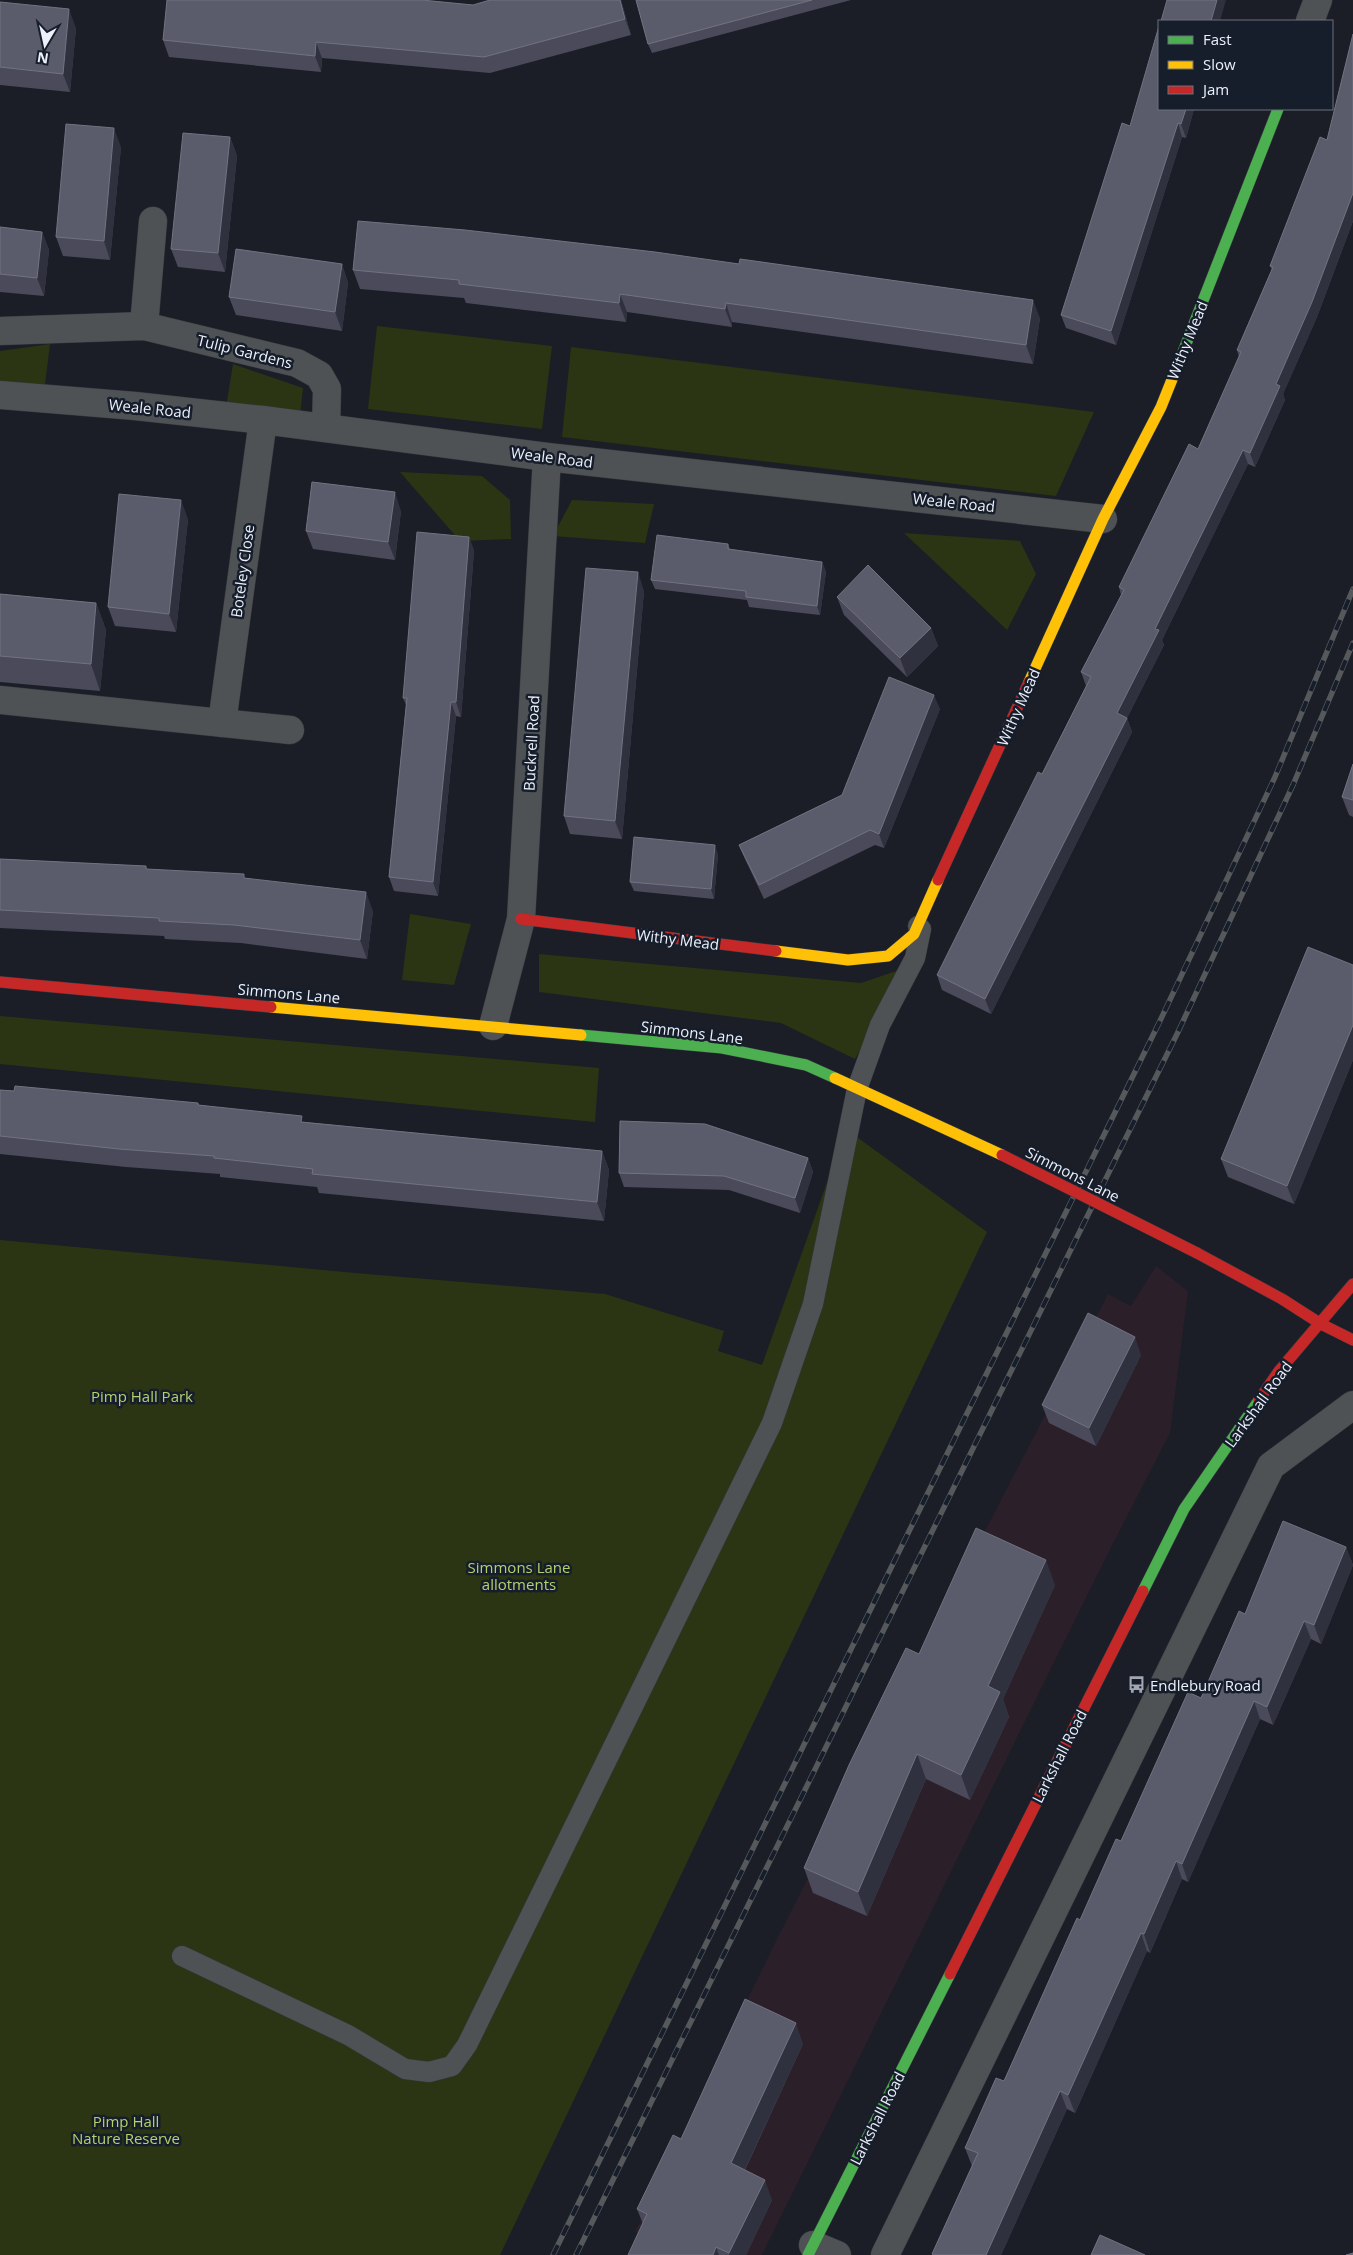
<svg xmlns="http://www.w3.org/2000/svg" width="1353" height="2255" font-family="'Open Sans',sans-serif">
  <style>
    .commercial { fill: #2b1f29 }
    .green { fill: #2b3513 }
    .lines { fill: none; stroke-linecap: round; stroke-linejoin: round }
    .lane-casing { stroke: #35383f; stroke-width: 21 }
    .street-casing { stroke: #35383f; stroke-width: 29 }
    .fast-casing { stroke: #35383f; stroke-width: 12 }
    .slow-casing { stroke: #35383f; stroke-width: 12 }
    .jam-casing { stroke: #35383f; stroke-width: 12 }
    .lane { stroke: #4f5255; stroke-width: 20 }
    .street { stroke: #4f5255; stroke-width: 28 }
    .fast { stroke: #4caf50; stroke-width: 11 }
    .slow { stroke: #ffc107; stroke-width: 11 }
    .jam { stroke: #c62828; stroke-width: 11 }
    .rail-casing { stroke: #56595c; stroke-width: 5.5 }
    .rail { stroke: #161d2b; stroke-width: 4; stroke-dasharray: 11; stroke-linecap: butt }
    .jam-bridge-casing { stroke: #35383f; stroke-width: 12; stroke-linecap: butt }
    .jam-bridge { stroke: #c62828; stroke-width: 11 }
    .wall { fill: #4a4a5a }
    .shaded-wall { fill: #30313e }
    .building { fill: #5b5c6b; stroke: #727382 }
    .labels { text-anchor: middle; dominant-baseline: central; stroke-width: 5; stroke-linejoin: round; paint-order: stroke }
    .street-label { font-size: 15px; fill: #ebf0fa; stroke: #161d2b }
    .park-label { font-size: 15px; fill: #b4d16c; stroke: #161d2b }
    .poi-label { font-size: 15px; fill: #ebf0fa; stroke: #161d2b; text-anchor: start }
  </style>
  <rect width="100%" height="100%" fill="#1b1e26"/>
  <path class="commercial" d="M 1156,1266 L 1188,1291 L 1170,1433 L 1106,1557 L 762,2255 L 681,2255 L 635,2232 L 772,1949 L 921,1654 L 1108,1294 L 1131,1306 Z"/>
  <g class="green">
    <path d="M 377,326 L 552,346 L 542,429 L 368,409 Z"/>
    <path d="M 50,344 L 44,393 L 0,389 L 0,351 Z"/>
    <path d="M 571,347 L 1094,412 L 1056,496 L 562,437 Z"/>
    <path d="M 233,364 L 303,388 L 300,415 L 226,407 Z"/>
    <path d="M 400,472 L 482,476 L 510,500 L 511,539 L 460,541 Z"/>
    <path d="M 572,500 L 654,504 L 645,543 L 553,536 Z"/>
    <path d="M 904,533 L 1020,541 L 1036,574 L 1007,630 Z"/>
    <path d="M 410,914 L 471,924 L 454,985 L 402,980 Z"/>
    <path d="M 539,954 L 861,983 L 905,968 L 855,1059 L 781,1023 L 539,992 Z"/>
    <path d="M 0,1016 L 599,1068 L 595,1122 L 0,1064 Z"/>
    <path d="M 846,1129 L 987,1232 L 500,2255 L 0,2255 L 0,1240 L 355,1273 L 605,1294 L 724,1331 L 718,1351 L 762,1365 Z"/>
  </g>
  <g class="lines">
    <defs>
      <path id="lane" d="M 182,1956 L 348,2035 L 405,2069 L 429,2072 L 452,2066 L 467,2045 L 772,1423 L 813,1304 L 857,1089 L 880,1025 L 915,958 L 921,929 L 918,926"/>
      <g id="street">
        <path d="M 1310,21 L 1318,0"/>
        <path d="M 144,326 L 153,221"/>
        <path d="M 0,331 L 144,326 L 297,363 L 319,375 L 327,389 L 326,428"/>
        <path d="M 0,395 L 135,406 L 263,420 L 547,457 L 1103,519"/>
        <path d="M 0,700 L 290,730"/>
        <path d="M 222,723 L 263,420"/>
        <path d="M 493,1026 L 521,919 L 547,457"/>
        <path d="M 813,2245 L 837,2255"/>
        <path d="M 885,2255 L 1271,1466 L 1353,1405"/>
      </g>
      <g id="fast">
        <path d="M 1181,357 L 1278,109"/>
        <path d="M 581,1035 L 722,1048 L 806,1065 L 835,1078"/>
        <path d="M 1143,1591 L 1184,1509 L 1259,1400"/>
        <path d="M 808,2255 L 950,1974"/>
      </g>
      <g id="slow">
        <path d="M 1029,682 L 1103,519 L 1161,407 L 1181,357"/>
        <path d="M 776,951 L 848,960 L 888,956 L 914,934 L 938,880"/>
        <path d="M 271,1007 L 581,1035"/>
        <path d="M 835,1078 L 1002,1155"/>
      </g>
      <g id="jam">
        <path d="M 938,880 L 1029,682"/>
        <path d="M 521,919 L 776,951"/>
        <path d="M 0,982 L 271,1007"/>
        <path d="M 1197,1253 L 1282,1299 L 1321,1324 L 1353,1340"/>
        <path d="M 1259,1400 L 1279,1371 L 1353,1284"/>
        <path d="M 950,1974 L 1143,1591"/>
      </g>
    </defs>
    <use href="#lane" class="lane-casing"/>
    <use href="#street" class="street-casing"/>
    <use href="#fast" class="fast-casing"/>
    <use href="#slow" class="slow-casing"/>
    <use href="#jam" class="jam-casing"/>
    <use href="#lane" class="lane"/>
    <use href="#street" class="street"/>
    <use href="#fast" class="fast"/>
    <use href="#slow" class="slow"/>
    <use href="#jam" class="jam"/>
    <defs>
      <g id="rail">
        <path d="M 553,2255 L 1159,1023 L 1275,777 L 1353,589"/>
        <path d="M 576,2255 L 1178,1032 L 1293,785 L 1353,643"/>
      </g>
    </defs>
    <use href="#rail" class="rail-casing"/>
    <use href="#rail" class="rail"/>
    <defs>
      <path id="jam-bridge" d="M 1002,1155 L 1197,1253"/>
    </defs>
    <use href="#jam-bridge" class="jam-bridge-casing"/>
    <use href="#jam-bridge" class="jam-bridge"/>
  </g>
  <g class="wall">
    <path d="M 621,0 L 631,35 L 490,73 L 322,58 L 321,72 L 169,57 L 163,40 L 473,5 Z"/>
    <path d="M 636,0 L 851,0 L 652,53 L 648,44 Z"/>
    <path d="M 0,2 L 76,28 L 70,92 L 0,85 Z"/>
    <path d="M 1353,34 L 1353,221 L 1317,317 L 1283,394 L 1285,400 L 1255,467 L 1248,464 L 1162,640 L 1164,645 L 1127,718 L 1132,732 L 991,1014 L 942,990 L 937,975 L 1042,774 L 1086,686 L 1081,672 L 1121,595 L 1119,587 L 1198,449 L 1239,357 L 1237,350 L 1272,270 L 1270,266 L 1327,140 Z"/>
    <path d="M 1159,109 L 1194,109 L 1186,138 L 1182,137 L 1116,345 L 1066,328 L 1061,315 L 1130,126 Z"/>
    <path d="M 230,137 L 237,156 L 225,272 L 178,267 L 171,249 Z"/>
    <path d="M 121,147 L 110,260 L 63,256 L 56,237 Z"/>
    <path d="M 0,227 L 42,232 L 49,250 L 44,296 L 0,292 Z"/>
    <path d="M 342,264 L 348,283 L 342,331 L 236,315 L 229,297 Z"/>
    <path d="M 353,270 L 1040,318 L 1033,364 L 732,322 L 732,327 L 627,312 L 626,322 L 466,303 L 464,298 L 360,289 Z"/>
    <path d="M 401,511 L 395,560 L 313,549 L 306,531 Z"/>
    <path d="M 188,519 L 176,632 L 115,626 L 108,607 Z"/>
    <path d="M 469,537 L 474,551 L 461,717 L 456,716 L 438,896 L 394,891 L 389,877 L 406,705 L 403,698 Z"/>
    <path d="M 728,544 L 730,549 L 822,562 L 826,572 L 820,615 L 749,607 L 747,600 L 655,589 L 651,580 Z"/>
    <path d="M 644,591 L 622,839 L 570,834 L 564,816 Z"/>
    <path d="M 0,594 L 96,603 L 106,630 L 100,691 L 0,682 Z"/>
    <path d="M 837,597 L 931,628 L 938,646 L 907,677 L 844,615 Z"/>
    <path d="M 940,709 L 884,848 L 875,845 L 764,899 L 745,859 L 739,845 L 842,795 Z"/>
    <path d="M 1353,764 L 1353,817 L 1349,815 L 1342,797 Z"/>
    <path d="M 718,854 L 714,899 L 634,891 L 630,882 Z"/>
    <path d="M 0,859 L 146,866 L 147,869 L 245,878 L 373,911 L 367,959 L 241,943 L 165,939 L 164,936 L 0,928 Z"/>
    <path d="M 1353,965 L 1353,1060 L 1294,1204 L 1228,1177 L 1221,1159 Z"/>
    <path d="M 0,1090 L 14,1091 L 198,1103 L 199,1105 L 304,1122 L 602,1151 L 609,1170 L 604,1221 L 319,1193 L 317,1187 L 220,1177 L 220,1174 L 126,1167 L 0,1154 Z"/>
    <path d="M 808,1158 L 813,1172 L 800,1213 L 729,1190 L 624,1187 L 619,1173 Z"/>
    <path d="M 1141,1355 L 1096,1446 L 1049,1423 L 1042,1405 Z"/>
    <path d="M 1346,1547 L 1353,1565 L 1321,1644 L 1311,1639 L 1273,1725 L 1260,1719 L 1188,1882 L 1182,1879 L 1150,1953 L 1147,1951 L 1075,2113 L 1067,2109 L 1001,2255 L 932,2255 L 932,2254 L 972,2166 L 965,2148 L 1004,2081 L 1080,1920 L 1121,1841 L 1201,1698 L 1245,1614 Z"/>
    <path d="M 1055,1585 L 1003,1699 L 1009,1717 L 970,1800 L 926,1779 L 867,1916 L 813,1893 L 804,1868 L 919,1654 Z"/>
    <path d="M 803,2044 L 745,2170 L 772,2200 L 746,2255 L 628,2255 L 643,2224 L 637,2209 L 681,2139 Z"/>
  </g>
  <g class="shaded-wall">
    <path d="M 620,0 L 621,0 L 631,35 L 625,19 Z"/>
    <path d="M 1217,0 L 1226,0 L 1220,21 L 1211,21 Z"/>
    <path d="M 69,9 L 76,28 L 70,92 L 63,74 Z"/>
    <path d="M 316,42 L 322,58 L 321,72 L 315,56 Z"/>
    <path d="M 1186,109 L 1194,109 L 1186,138 L 1181,124 Z"/>
    <path d="M 1178,123 L 1182,137 L 1116,345 L 1111,331 Z"/>
    <path d="M 114,128 L 121,147 L 110,260 L 104,241 Z"/>
    <path d="M 230,137 L 237,156 L 225,272 L 218,253 Z"/>
    <path d="M 1353,193 L 1353,221 L 1317,317 L 1283,394 L 1285,400 L 1255,467 L 1250,453 L 1276,384 Z"/>
    <path d="M 42,232 L 49,250 L 44,296 L 37,278 Z"/>
    <path d="M 342,264 L 348,283 L 342,331 L 335,312 Z"/>
    <path d="M 620,294 L 627,312 L 626,322 L 619,303 Z"/>
    <path d="M 1033,300 L 1040,318 L 1033,364 L 1026,345 Z"/>
    <path d="M 726,303 L 732,322 L 732,327 L 725,309 Z"/>
    <path d="M 1243,450 L 1248,464 L 1162,640 L 1164,645 L 1127,718 L 1132,732 L 991,1014 L 985,999 L 1117,713 L 1155,629 Z"/>
    <path d="M 395,492 L 401,511 L 395,560 L 388,542 Z"/>
    <path d="M 181,500 L 188,519 L 176,632 L 169,614 Z"/>
    <path d="M 469,537 L 474,551 L 461,717 L 456,702 Z"/>
    <path d="M 822,562 L 826,572 L 820,615 L 817,606 Z"/>
    <path d="M 638,572 L 644,591 L 622,839 L 615,821 Z"/>
    <path d="M 96,603 L 106,630 L 100,691 L 91,664 Z"/>
    <path d="M 931,628 L 938,646 L 907,677 L 900,658 Z"/>
    <path d="M 934,695 L 940,709 L 884,848 L 879,834 Z"/>
    <path d="M 451,702 L 456,716 L 438,896 L 433,882 Z"/>
    <path d="M 715,845 L 718,854 L 714,899 L 711,889 Z"/>
    <path d="M 366,892 L 373,911 L 367,959 L 360,940 Z"/>
    <path d="M 1353,1025 L 1353,1060 L 1294,1204 L 1287,1186 Z"/>
    <path d="M 602,1151 L 609,1170 L 604,1221 L 597,1202 Z"/>
    <path d="M 808,1158 L 813,1172 L 800,1213 L 795,1198 Z"/>
    <path d="M 1135,1337 L 1141,1355 L 1096,1446 L 1089,1428 Z"/>
    <path d="M 1346,1547 L 1353,1565 L 1321,1644 L 1314,1625 Z"/>
    <path d="M 1046,1560 L 1055,1585 L 1003,1699 L 1009,1717 L 970,1800 L 961,1775 L 988,1686 Z"/>
    <path d="M 1304,1621 L 1311,1639 L 1273,1725 L 1267,1707 Z"/>
    <path d="M 1254,1701 L 1260,1719 L 1188,1882 L 1182,1864 Z"/>
    <path d="M 917,1754 L 926,1779 L 867,1916 L 858,1892 Z"/>
    <path d="M 1176,1861 L 1182,1879 L 1150,1953 L 1144,1934 Z"/>
    <path d="M 1141,1933 L 1147,1951 L 1075,2113 L 1068,2095 Z"/>
    <path d="M 796,2023 L 803,2044 L 738,2184 L 731,2163 Z"/>
    <path d="M 1060,2091 L 1067,2109 L 1001,2255 L 986,2255 Z"/>
    <path d="M 765,2180 L 772,2200 L 746,2255 L 730,2255 L 729,2253 Z"/>
    <path d="M 716,2247 L 719,2255 L 713,2255 Z"/>
  </g>
  <g class="building">
    <path d="M 167,0 L 422,0 L 473,5 L 490,0 L 620,0 L 625,19 L 484,57 L 316,42 L 315,56 L 163,40 Z"/>
    <path d="M 636,0 L 812,0 L 648,44 Z"/>
    <path d="M 1167,0 L 1217,0 L 1211,21 L 1161,21 Z"/>
    <path d="M 0,2 L 69,9 L 63,74 L 0,67 Z"/>
    <path d="M 1159,26 L 1159,109 L 1186,109 L 1181,124 L 1178,123 L 1111,331 L 1061,315 L 1122,123 L 1130,126 Z"/>
    <path d="M 1353,34 L 1353,193 L 1312,302 L 1276,384 L 1280,386 L 1250,453 L 1243,450 L 1155,629 L 1159,630 L 1117,713 L 1127,718 L 985,999 L 937,975 L 1038,772 L 1042,774 L 1091,677 L 1081,672 L 1124,590 L 1119,587 L 1189,444 L 1198,449 L 1241,352 L 1237,350 L 1273,267 L 1270,266 L 1320,137 L 1327,140 Z"/>
    <path d="M 66,124 L 114,128 L 104,241 L 56,237 Z"/>
    <path d="M 183,133 L 230,137 L 218,253 L 171,249 Z"/>
    <path d="M 358,221 L 465,230 L 655,252 L 739,264 L 740,259 L 1033,300 L 1026,345 L 726,303 L 725,309 L 620,294 L 619,303 L 459,284 L 459,280 L 353,270 Z"/>
    <path d="M 0,227 L 42,232 L 37,278 L 0,274 Z"/>
    <path d="M 236,249 L 342,264 L 335,312 L 229,297 Z"/>
    <path d="M 312,482 L 395,492 L 388,542 L 306,531 Z"/>
    <path d="M 119,494 L 181,500 L 169,614 L 108,607 Z"/>
    <path d="M 417,532 L 469,537 L 456,702 L 451,702 L 433,882 L 389,877 L 407,698 L 403,698 Z"/>
    <path d="M 657,535 L 728,544 L 728,549 L 822,562 L 817,606 L 746,597 L 746,591 L 651,580 Z"/>
    <path d="M 868,565 L 931,628 L 900,658 L 837,597 Z"/>
    <path d="M 586,568 L 638,572 L 615,821 L 564,816 Z"/>
    <path d="M 0,594 L 96,603 L 91,664 L 0,656 Z"/>
    <path d="M 889,677 L 934,695 L 879,834 L 870,830 L 759,885 L 739,845 L 842,795 Z"/>
    <path d="M 1353,764 L 1353,800 L 1342,797 Z"/>
    <path d="M 634,837 L 715,845 L 711,889 L 630,882 Z"/>
    <path d="M 0,859 L 146,866 L 146,869 L 244,874 L 244,878 L 366,892 L 360,940 L 234,925 L 159,921 L 159,918 L 0,910 Z"/>
    <path d="M 1308,947 L 1353,965 L 1353,1025 L 1287,1186 L 1221,1159 Z"/>
    <path d="M 15,1086 L 198,1103 L 198,1105 L 302,1116 L 301,1122 L 602,1151 L 597,1202 L 312,1174 L 313,1169 L 214,1158 L 214,1156 L 119,1149 L 0,1136 L 0,1090 L 14,1091 Z"/>
    <path d="M 620,1121 L 705,1124 L 808,1158 L 795,1198 L 724,1176 L 619,1173 Z"/>
    <path d="M 1088,1313 L 1135,1337 L 1089,1428 L 1042,1405 Z"/>
    <path d="M 1283,1521 L 1346,1547 L 1314,1625 L 1304,1621 L 1267,1707 L 1254,1701 L 1182,1864 L 1176,1861 L 1144,1934 L 1141,1933 L 1068,2095 L 1060,2091 L 986,2255 L 934,2255 L 932,2254 L 978,2153 L 965,2148 L 996,2078 L 1004,2081 L 1077,1918 L 1080,1920 L 1116,1839 L 1121,1841 L 1188,1692 L 1201,1698 L 1239,1611 L 1245,1614 Z"/>
    <path d="M 976,1528 L 1046,1560 L 988,1686 L 1000,1692 L 961,1775 L 917,1754 L 858,1892 L 804,1868 L 849,1765 L 906,1648 L 919,1654 Z"/>
    <path d="M 745,1999 L 796,2023 L 731,2163 L 765,2180 L 729,2253 L 716,2247 L 713,2255 L 628,2255 L 647,2214 L 637,2209 L 673,2135 L 681,2139 Z"/>
    <path d="M 1100,2235 L 1145,2255 L 1091,2255 Z"/>
    <path d="M 1353,2253 L 1353,2255 L 1346,2255 Z"/>
  </g>
  <defs>
    <symbol id="bus-bare" viewBox="-9 -9 18 18"><path d="M-5-6H5V4H4V6H2V4H-2V6H-4V4H-5ZM-3.5-4V0h7V-4ZM-3.5 1.2v1.5H-2V1.2ZM2 1.2v1.5H3.5V1.2Z" fill="#a2a6b0" stroke="#161d2b" stroke-width="2.5" paint-order="stroke"/></symbol>
  </defs>
  <g fill-rule="evenodd">
    <use href="#bus-bare" x="1124" y="1672" width="25" height="25"/>
  </g>
  <g class="labels">
    <g class="street-label">
      <text transform="translate(1187 340) rotate(-68)">Withy Mead</text>
      <text transform="translate(245 351) rotate(14)">Tulip Gardens</text>
      <text transform="translate(150 408) rotate(6)">Weale Road</text>
      <text transform="translate(552 457) rotate(7)">Weale Road</text>
      <text transform="translate(954 502) rotate(6)">Weale Road</text>
      <text transform="translate(242 571) rotate(-82)">Boteley Close</text>
      <text transform="translate(1018 707) rotate(-66)">Withy Mead</text>
      <text transform="translate(531 743) rotate(-87)">Buckrell Road</text>
      <text transform="translate(678 939) rotate(7)">Withy Mead</text>
      <text transform="translate(289 993) rotate(5)">Simmons Lane</text>
      <text transform="translate(692 1032) rotate(7)">Simmons Lane</text>
      <text transform="translate(1073 1174) rotate(27)">Simmons Lane</text>
      <text transform="translate(1258 1404) rotate(-54)">Larkshall Road</text>
      <text transform="translate(1059 1756) rotate(-63)">Larkshall Road</text>
      <text transform="translate(877 2118) rotate(-63)">Larkshall Road</text>
    </g>
    <g class="park-label">
      <text x="142" y="1396">Pimp Hall Park</text>
      <text x="519" y="1567">Simmons Lane<tspan x="519" dy="17">allotments</tspan></text>
      <text x="126" y="2121">Pimp Hall<tspan x="126" dy="17">Nature Reserve</tspan></text>
    </g>
    <g class="poi-label">
      <text x="1150" y="1685">Endlebury Road</text>
    </g>
  </g>
  <rect x="1158" y="20" width="175" height="90" fill="#161d2b" stroke="#6b717e"/>
  <rect x="1168" y="36" width="25" height="8" fill="#4caf50" stroke="#6b717e"/>
  <text x="1203" y="45" font-size="15" fill="#ebf0fa">Fast</text>
  <rect x="1168" y="61" width="25" height="8" fill="#ffc107" stroke="#6b717e"/>
  <text x="1203" y="70" font-size="15" fill="#ebf0fa">Slow</text>
  <rect x="1168" y="86" width="25" height="8" fill="#c62828" stroke="#6b717e"/>
  <text x="1203" y="95" font-size="15" fill="#ebf0fa">Jam</text>
  <g transform="translate(45 45) rotate(189)" stroke="#161d2b" stroke-width="4" paint-order="stroke">
  <path d="M0-4L9 19L0 12L-9 19Z" fill="#ebf0fa"/>
  <text y="-8" font-size="14" font-weight="bold" text-anchor="middle" fill="#ebf0fa">N</text>
  </g>
</svg>
